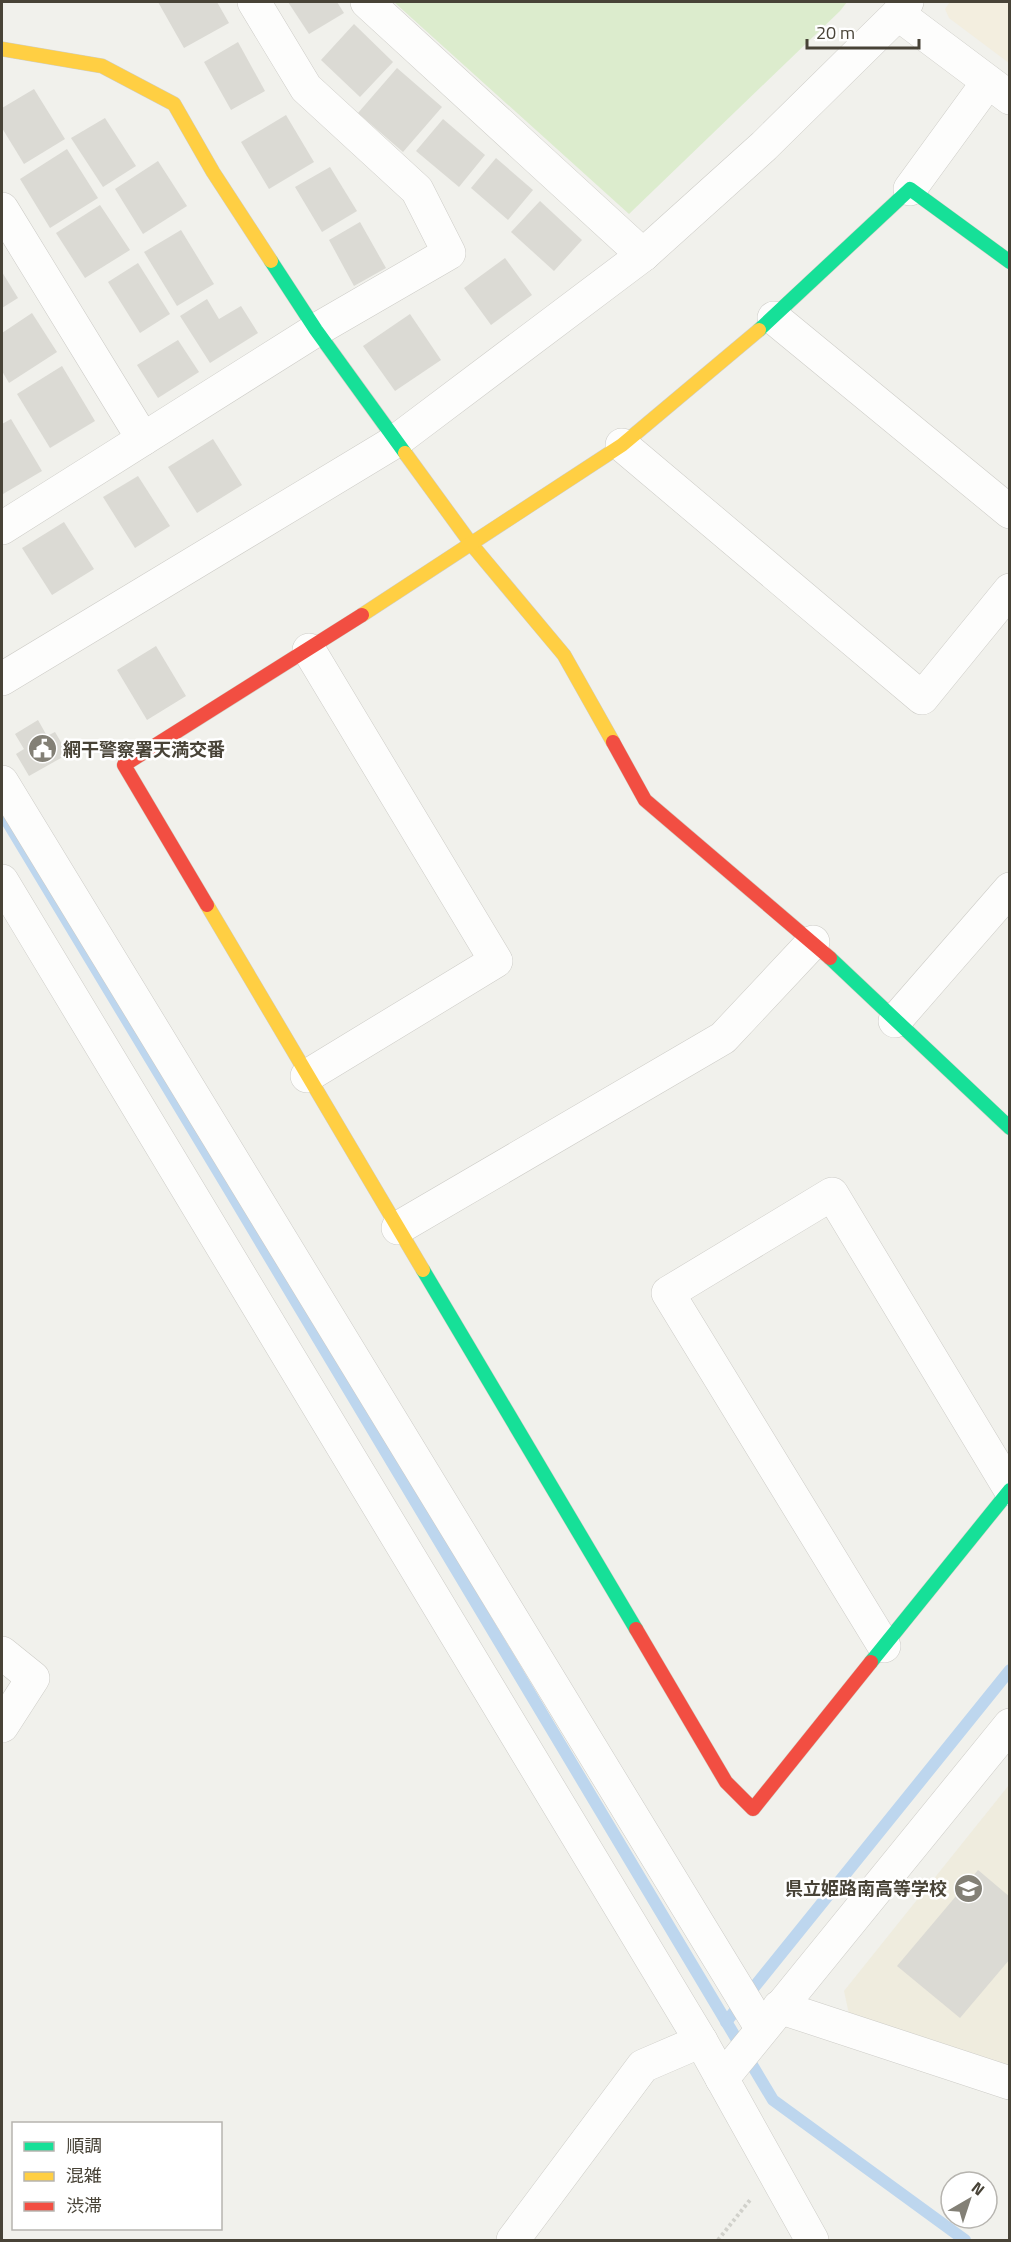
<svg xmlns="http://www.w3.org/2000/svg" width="1011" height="2242" font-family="'Titillium Web','Noto Sans JP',sans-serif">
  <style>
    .commercial { fill: #f3eedf }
    .education { fill: #efecde }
    .green { fill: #dceccd }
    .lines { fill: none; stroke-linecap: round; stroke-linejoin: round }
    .stream { stroke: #bdd6ee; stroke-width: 12 }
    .building { fill: #dbdad4 }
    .street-casing { stroke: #cdccc7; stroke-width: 34 }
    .fast-casing { stroke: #d0cec3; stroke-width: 15 }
    .slow-casing { stroke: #d0cec3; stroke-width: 15 }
    .jam-casing { stroke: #d0cec3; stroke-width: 15 }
    .path { stroke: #d1d1cb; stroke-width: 4; stroke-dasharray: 3 3; stroke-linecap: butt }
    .street { stroke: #fdfdfc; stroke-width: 33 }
    .fast { stroke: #16e098; stroke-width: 14 }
    .slow { stroke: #ffcf43; stroke-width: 14 }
    .jam { stroke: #f24e42; stroke-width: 14 }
    .labels { text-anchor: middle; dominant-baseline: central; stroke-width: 5; stroke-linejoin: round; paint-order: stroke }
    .poi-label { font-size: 18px; font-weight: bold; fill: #484337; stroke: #fff; text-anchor: start }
  </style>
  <rect width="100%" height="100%" fill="#f1f1ec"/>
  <path class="commercial" d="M 950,2 L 1009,2 L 1009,63 L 949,18 L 945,9 Z"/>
  <path class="education" d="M 1009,1785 L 1009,2066 L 850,2019 L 844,1991 Z"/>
  <path class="green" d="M 394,2 L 847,2 L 840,11 L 629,214 Z"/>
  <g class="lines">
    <g class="stream">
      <path d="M 2,813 L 228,1188 L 773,2100 L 965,2240"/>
      <path d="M 726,2022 L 1010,1670"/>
    </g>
  </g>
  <g class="building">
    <path d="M 158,2 L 217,2 L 229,23 L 184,48 Z"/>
    <path d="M 288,2 L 337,2 L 344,13 L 309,34 Z"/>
    <path d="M 354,24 L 393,62 L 360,97 L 321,60 Z"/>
    <path d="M 238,42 L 265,91 L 231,110 L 204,62 Z"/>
    <path d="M 397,68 L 442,107 L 403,152 L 358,113 Z"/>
    <path d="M 34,89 L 65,139 L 24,164 L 2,128 L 2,108 Z"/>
    <path d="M 286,115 L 314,162 L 269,189 L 241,142 Z"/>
    <path d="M 105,118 L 136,166 L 103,187 L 71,138 Z"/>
    <path d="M 443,119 L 485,155 L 459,187 L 416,151 Z"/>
    <path d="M 67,149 L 98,198 L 50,228 L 20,179 Z"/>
    <path d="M 496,158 L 533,190 L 508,220 L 471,188 Z"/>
    <path d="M 158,161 L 187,206 L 143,234 L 115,189 Z"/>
    <path d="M 330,167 L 357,211 L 322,232 L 295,187 Z"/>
    <path d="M 540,201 L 582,240 L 554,271 L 511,232 Z"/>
    <path d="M 100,205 L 130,250 L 85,278 L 56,233 Z"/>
    <path d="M 360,222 L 386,268 L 354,286 L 329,240 Z"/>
    <path d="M 181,230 L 214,284 L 177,306 L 144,252 Z"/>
    <path d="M 505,258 L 532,295 L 491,325 L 464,288 Z"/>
    <path d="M 138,263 L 170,314 L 140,333 L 108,282 Z"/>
    <path d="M 2,272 L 18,298 L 2,308 Z"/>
    <path d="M 207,299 L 219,319 L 241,306 L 258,333 L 210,363 L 180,316 Z"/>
    <path d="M 32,313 L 57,352 L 9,383 L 2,371 L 2,333 Z"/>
    <path d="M 410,314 L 441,360 L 395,391 L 363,346 Z"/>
    <path d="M 178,340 L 199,372 L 158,398 L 137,365 Z"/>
    <path d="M 62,366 L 95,421 L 50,448 L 17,394 Z"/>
    <path d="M 11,419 L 42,471 L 3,494 L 2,491 L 2,424 Z"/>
    <path d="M 213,439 L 242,485 L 197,513 L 168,467 Z"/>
    <path d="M 138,476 L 170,526 L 135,548 L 103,497 Z"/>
    <path d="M 64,522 L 94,569 L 52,595 L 22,548 Z"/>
    <path d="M 156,646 L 186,696 L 147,720 L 117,670 Z"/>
    <path d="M 38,720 L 47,736 L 55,732 L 68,754 L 29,776 L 16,754 L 24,749 L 15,734 Z"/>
    <path d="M 978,1870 L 1010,1897 L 1010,1959 L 960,2018 L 897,1966 Z"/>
  </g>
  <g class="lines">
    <defs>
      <g id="street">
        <path d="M 367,2 L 643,255"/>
        <path d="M 898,14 L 1010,98"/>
        <path d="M 910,189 L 988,82"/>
        <path d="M 2,209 L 143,439"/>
        <path d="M 774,318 L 1010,512"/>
        <path d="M 622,445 L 922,698 L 1010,590"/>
        <path d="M 2,528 L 316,330 L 449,253 L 417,190 L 306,88 L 254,2"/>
        <path d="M 2,679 L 396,441 L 643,255 L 764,146 L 898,14 L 907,2"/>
        <path d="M 2,782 L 762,2029"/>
        <path d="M 2,881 L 701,2041 L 812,2240"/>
        <path d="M 895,1021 L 1010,889"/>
        <path d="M 307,1076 L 496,961 L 309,650"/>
        <path d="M 398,1228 L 723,1038 L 813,942"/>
        <path d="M 884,1646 L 668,1293 L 832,1194 L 1010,1489"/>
        <path d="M 2,1653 L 33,1678 L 2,1726"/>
        <path d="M 779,2007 L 1010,2083"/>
        <path d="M 722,2079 L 1010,1725"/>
        <path d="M 513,2240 L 643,2066 L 701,2041"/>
      </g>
      <g id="fast">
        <path d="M 271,261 L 316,330 L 405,453"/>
        <path d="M 759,330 L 910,189 L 1010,262"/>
        <path d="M 830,958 L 1010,1128"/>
        <path d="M 423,1270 L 636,1629"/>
        <path d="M 871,1662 L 1010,1490"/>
      </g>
      <g id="slow">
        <path d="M 2,49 L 102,66 L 174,104 L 213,172 L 271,261"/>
        <path d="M 405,453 L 472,545 L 564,655 L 613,742"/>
        <path d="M 362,615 L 622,445 L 759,330"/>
        <path d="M 207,905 L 423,1270"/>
      </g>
      <g id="jam">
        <path d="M 613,742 L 645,800 L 830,958"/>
        <path d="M 207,905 L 124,765 L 362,615"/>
        <path d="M 636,1629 L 726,1782 L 753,1809 L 871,1662"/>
      </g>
    </defs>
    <use href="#street" class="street-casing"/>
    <use href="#fast" class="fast-casing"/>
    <use href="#slow" class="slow-casing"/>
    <use href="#jam" class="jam-casing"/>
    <path class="path" d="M 718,2240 L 750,2200"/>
    <use href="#street" class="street"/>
    <use href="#fast" class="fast"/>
    <use href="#slow" class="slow"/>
    <use href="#jam" class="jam"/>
  </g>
  <defs>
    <symbol id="civic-disc" viewBox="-11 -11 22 22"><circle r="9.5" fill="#838076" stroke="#fff"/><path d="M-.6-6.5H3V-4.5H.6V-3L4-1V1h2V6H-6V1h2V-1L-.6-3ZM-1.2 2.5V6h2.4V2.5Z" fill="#fff"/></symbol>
    <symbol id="school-disc" viewBox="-11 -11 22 22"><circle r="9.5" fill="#838076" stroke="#fff"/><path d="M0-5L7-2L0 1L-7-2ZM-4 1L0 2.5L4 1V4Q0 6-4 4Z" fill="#fff"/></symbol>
  </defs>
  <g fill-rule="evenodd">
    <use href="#civic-disc" x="26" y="732" width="33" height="33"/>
    <use href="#school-disc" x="952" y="1872" width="33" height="33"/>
  </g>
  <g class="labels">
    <g class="poi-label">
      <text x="63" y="749">網干警察署天満交番</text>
      <text x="947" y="1888" text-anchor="end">県立姫路南高等学校</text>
    </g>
  </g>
  <rect width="1011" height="2242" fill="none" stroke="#484337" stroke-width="6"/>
  <rect x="12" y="2122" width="210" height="108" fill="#ffffff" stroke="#b6b4af" stroke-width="1.5"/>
  <rect x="24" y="2142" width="30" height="9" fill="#16e098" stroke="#b6b4af" stroke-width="1.5"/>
  <text x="66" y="2152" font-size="18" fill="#484337">順調</text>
  <rect x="24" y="2172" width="30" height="9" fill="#ffcf43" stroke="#b6b4af" stroke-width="1.5"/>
  <text x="66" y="2182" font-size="18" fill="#484337">混雑</text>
  <rect x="24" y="2202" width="30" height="9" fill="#f24e42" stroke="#b6b4af" stroke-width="1.5"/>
  <text x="66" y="2212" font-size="18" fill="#484337">渋滞</text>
  <g transform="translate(969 2200) rotate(39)"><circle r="28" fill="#ffffff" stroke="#b6b4af" stroke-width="1.5"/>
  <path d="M0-4.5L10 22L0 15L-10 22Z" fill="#838076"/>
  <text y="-9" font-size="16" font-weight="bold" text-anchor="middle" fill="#484337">N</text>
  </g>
  <path d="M807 39v9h112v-9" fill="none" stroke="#484337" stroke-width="3"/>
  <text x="816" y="39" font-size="18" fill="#484337" stroke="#ffffff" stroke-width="4.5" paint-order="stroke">20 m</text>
</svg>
